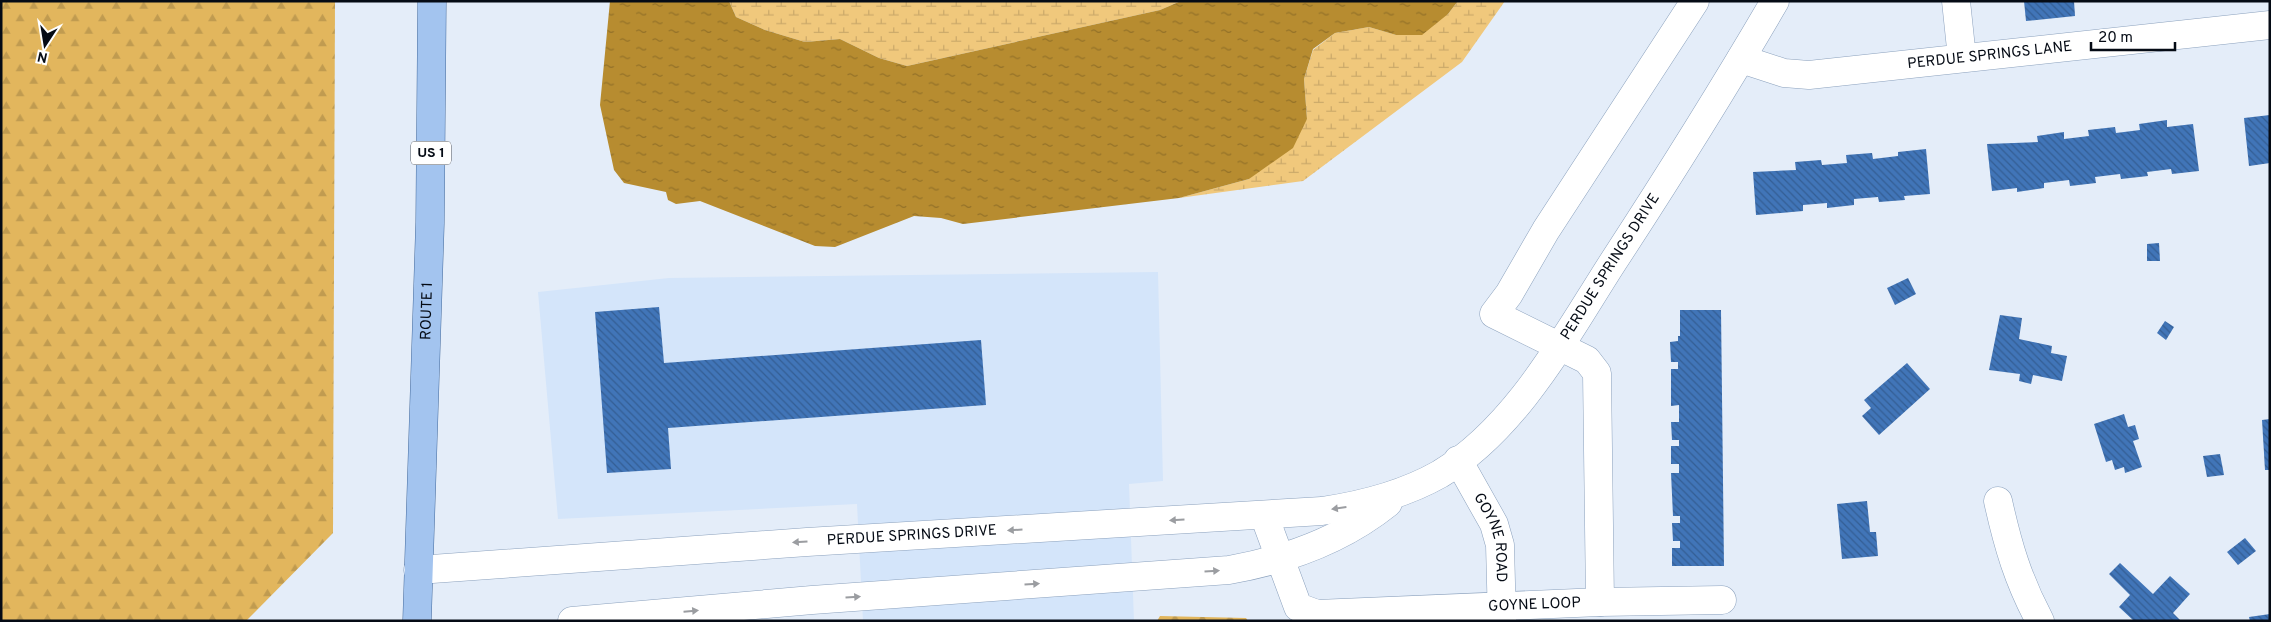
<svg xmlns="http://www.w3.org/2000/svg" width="2271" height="622" font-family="Overpass,sans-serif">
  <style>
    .built { fill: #d4e5fa }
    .forest { fill: url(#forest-firs) }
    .wetland { fill: url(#wetland-marsh) }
    .water { fill: url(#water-ripples) }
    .building { fill: url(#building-back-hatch) }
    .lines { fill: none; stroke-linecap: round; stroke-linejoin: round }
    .street-casing { stroke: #8ba1bd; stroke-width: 29 }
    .primary-casing { stroke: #446a9c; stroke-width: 29 }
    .street { stroke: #fff; stroke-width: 28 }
    .primary { stroke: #a3c4ef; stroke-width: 28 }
    .oneway { fill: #9b9da1 }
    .labels { text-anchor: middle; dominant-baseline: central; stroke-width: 4.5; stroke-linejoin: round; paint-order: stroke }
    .shield { fill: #fff; stroke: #50545b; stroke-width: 1 }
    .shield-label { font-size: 14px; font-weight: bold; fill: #050b15 }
    .street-label { font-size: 15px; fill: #050b15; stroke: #fff }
  </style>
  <defs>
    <pattern id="forest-firs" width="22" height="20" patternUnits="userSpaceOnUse" patternTransform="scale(1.25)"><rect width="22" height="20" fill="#e2b65d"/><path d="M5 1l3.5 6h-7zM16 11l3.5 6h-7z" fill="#c09b50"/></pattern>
    <pattern id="wetland-marsh" width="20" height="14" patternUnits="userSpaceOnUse" patternTransform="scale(1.25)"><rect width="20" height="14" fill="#f0c87c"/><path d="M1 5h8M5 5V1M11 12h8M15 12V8" fill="none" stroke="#ccaa6a"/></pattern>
    <pattern id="water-ripples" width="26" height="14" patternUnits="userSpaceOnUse" patternTransform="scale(1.25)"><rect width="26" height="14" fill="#b78c30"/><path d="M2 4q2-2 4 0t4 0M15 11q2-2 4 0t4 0" fill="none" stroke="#937128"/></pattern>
    <pattern id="building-back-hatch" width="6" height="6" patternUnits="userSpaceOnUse" patternTransform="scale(1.25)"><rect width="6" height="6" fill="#4175b8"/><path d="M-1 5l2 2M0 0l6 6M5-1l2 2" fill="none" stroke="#345e94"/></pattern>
  </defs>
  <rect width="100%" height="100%" fill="#e4edf9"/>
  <path class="built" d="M 1158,272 L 1163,481 L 1129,484 L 1134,621 L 863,621 L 857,504 L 558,519 L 538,292 L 669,278 Z"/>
  <g class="forest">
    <path d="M 1,1 L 335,1 L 333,533 L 246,621 L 1,621 Z"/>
    <path d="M 1160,616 L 1246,618 L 1248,621 L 1157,621 Z"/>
  </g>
  <g class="wetland">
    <path d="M 729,1 L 1181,1 L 1160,10 L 907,66 L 879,58 L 840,39 L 805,42 L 765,30 L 736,17 Z"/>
    <path d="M 1458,1 L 1505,1 L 1462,62 L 1303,181 L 1179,198 L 1249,179 L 1307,119 L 1304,79 L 1313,50 L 1335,33 L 1369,27 L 1396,35 L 1448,14 Z"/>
  </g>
  <path class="water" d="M 610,1 L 729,1 L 736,17 L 765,30 L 805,42 L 840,39 L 879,58 L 907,66 L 1160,10 L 1181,1 L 1458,1 L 1448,14 L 1422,35 L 1396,35 L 1369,27 L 1335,33 L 1313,49 L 1304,79 L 1307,119 L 1293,148 L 1249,179 L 1179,198 L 963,224 L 941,218 L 914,216 L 835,247 L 815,246 L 700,201 L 676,204 L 668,200 L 666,192 L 624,183 L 614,170 L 600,105 Z"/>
  <g class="building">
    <path d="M 2024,1 L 2074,1 L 2075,16 L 2026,21 Z"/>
    <path d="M 2270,115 L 2270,163 L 2249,166 L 2244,118 Z"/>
    <path d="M 2167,120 L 2167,127 L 2193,124 L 2199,171 L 2172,174 L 2171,169 L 2147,172 L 2148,176 L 2121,179 L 2120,174 L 2095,177 L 2096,183 L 2070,186 L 2069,180 L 2044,183 L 2044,188 L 2017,192 L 2017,188 L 1992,191 L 1987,144 L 2038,142 L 2037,136 L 2064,132 L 2064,139 L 2089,136 L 2088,130 L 2115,127 L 2116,133 L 2140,130 L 2139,124 Z"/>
    <path d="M 1926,149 L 1930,194 L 1904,196 L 1905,200 L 1879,202 L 1878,197 L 1854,199 L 1854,205 L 1827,208 L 1827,203 L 1803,205 L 1803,211 L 1756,215 L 1753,172 L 1796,170 L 1795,162 L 1821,160 L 1822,165 L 1847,163 L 1846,155 L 1872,153 L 1873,159 L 1898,156 L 1898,152 Z"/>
    <path d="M 2159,243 L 2160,261 L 2147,261 L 2147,244 Z"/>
    <path d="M 1908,278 L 1916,294 L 1895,305 L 1887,288 Z"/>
    <path d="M 659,307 L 664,363 L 981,340 L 986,405 L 668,428 L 671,469 L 607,473 L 595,312 Z"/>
    <path d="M 1680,310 L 1721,310 L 1724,566 L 1672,566 L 1672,548 L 1680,548 L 1680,541 L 1673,541 L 1672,523 L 1680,523 L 1680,516 L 1673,516 L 1671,473 L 1679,473 L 1679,464 L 1671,464 L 1671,446 L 1679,446 L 1679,440 L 1672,440 L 1671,422 L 1679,422 L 1679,405 L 1671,406 L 1671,369 L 1678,369 L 1678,362 L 1671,362 L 1670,342 L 1678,341 L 1678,336 L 1680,336 Z"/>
    <path d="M 2000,315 L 2022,318 L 2019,339 L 2052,346 L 2051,353 L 2067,356 L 2062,381 L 2033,375 L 2031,384 L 2019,381 L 2020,374 L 1989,370 Z"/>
    <path d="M 2165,321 L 2174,327 L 2166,340 L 2157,333 Z"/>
    <path d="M 1907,363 L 1930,389 L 1879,435 L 1862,416 L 1871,408 L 1864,400 Z"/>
    <path d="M 2124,414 L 2128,427 L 2135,425 L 2139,439 L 2133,441 L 2142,467 L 2125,473 L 2124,467 L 2115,470 L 2112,460 L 2106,462 L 2094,424 Z"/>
    <path d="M 2270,419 L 2270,470 L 2265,470 L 2262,420 Z"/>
    <path d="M 2220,454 L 2224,475 L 2207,477 L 2203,456 Z"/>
    <path d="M 1867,501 L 1870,532 L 1876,532 L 1878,556 L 1842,559 L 1837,504 Z"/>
    <path d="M 2245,538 L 2256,551 L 2238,565 L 2227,552 Z"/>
    <path d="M 2120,563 L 2153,594 L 2170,576 L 2190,594 L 2173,613 L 2181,621 L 2134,621 L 2119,607 L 2130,595 L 2109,574 Z"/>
    <path d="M 2270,614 L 2270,621 L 2250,621 L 2249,617 Z"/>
  </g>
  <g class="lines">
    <defs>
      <g id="street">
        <path d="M 1956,1 L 1962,58"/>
        <path id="s1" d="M 1741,59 L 1784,73 L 1809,75 L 2270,25"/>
        <path id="s2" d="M 1458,460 L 1494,524 L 1500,545 L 1502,621"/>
        <path d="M 1998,501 C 2008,546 2018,580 2040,621"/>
        <path id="s3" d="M 1264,515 L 1298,607 L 1317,614 L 1600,602 L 1597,373 L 1587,360 L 1494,314 L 1509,294 L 1546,230 L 1695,1"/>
        <path id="s4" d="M 418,570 L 807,542 L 1322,511 C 1363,505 1403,495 1440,474 C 1517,428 1566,335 1613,262 C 1669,176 1723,90 1775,1"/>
        <path d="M 1600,602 L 1722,600"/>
        <path d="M 572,621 L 812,600 L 1229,570 C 1286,560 1342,540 1388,503"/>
      </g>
      <g id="primary">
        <path id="s5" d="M 417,621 L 430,223 L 432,1"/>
      </g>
    </defs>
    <use href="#street" class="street-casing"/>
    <use href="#primary" class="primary-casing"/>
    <use href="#street" class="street"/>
    <use href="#primary" class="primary"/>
  </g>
  <defs><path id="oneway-solid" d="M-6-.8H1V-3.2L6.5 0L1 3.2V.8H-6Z" transform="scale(1.25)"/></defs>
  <g class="oneway">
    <use href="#oneway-solid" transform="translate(1339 508) rotate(172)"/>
    <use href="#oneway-solid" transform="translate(1177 520) rotate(177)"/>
    <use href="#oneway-solid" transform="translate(1015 530) rotate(177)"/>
    <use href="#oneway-solid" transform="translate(800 542) rotate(176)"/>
    <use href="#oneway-solid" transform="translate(1212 571) rotate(-4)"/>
    <use href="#oneway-solid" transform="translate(1032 584) rotate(-4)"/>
    <use href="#oneway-solid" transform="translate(853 597) rotate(-4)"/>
    <use href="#oneway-solid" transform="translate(691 611) rotate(-5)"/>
  </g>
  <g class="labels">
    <rect class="shield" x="411" y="141.5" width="40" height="23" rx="4"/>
    <g class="shield-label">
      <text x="431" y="153">US 1</text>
    </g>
    <g class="street-label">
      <text stroke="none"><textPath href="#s1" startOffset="252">PERDUE SPRINGS LANE</textPath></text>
      <text stroke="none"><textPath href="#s4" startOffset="1301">PERDUE SPRINGS DRIVE</textPath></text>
      <text stroke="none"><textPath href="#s5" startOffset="310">ROUTE 1</textPath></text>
      <text stroke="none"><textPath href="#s4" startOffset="495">PERDUE SPRINGS DRIVE</textPath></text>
      <text stroke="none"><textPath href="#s2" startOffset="86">GOYNE ROAD</textPath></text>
      <text stroke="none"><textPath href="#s3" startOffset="336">GOYNE LOOP</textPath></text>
    </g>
  </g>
  <rect width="2271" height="622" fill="none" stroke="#050b15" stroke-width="5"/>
  <g transform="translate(45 45) rotate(192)" stroke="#ffffff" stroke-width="4" paint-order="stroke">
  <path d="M0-4L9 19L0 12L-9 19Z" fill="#050b15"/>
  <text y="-8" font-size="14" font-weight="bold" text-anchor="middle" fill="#050b15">N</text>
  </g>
  <path d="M2091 42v8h84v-8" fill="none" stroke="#050b15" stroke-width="2.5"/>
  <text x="2098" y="42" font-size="15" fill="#050b15" stroke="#ffffff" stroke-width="4" paint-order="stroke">20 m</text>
</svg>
